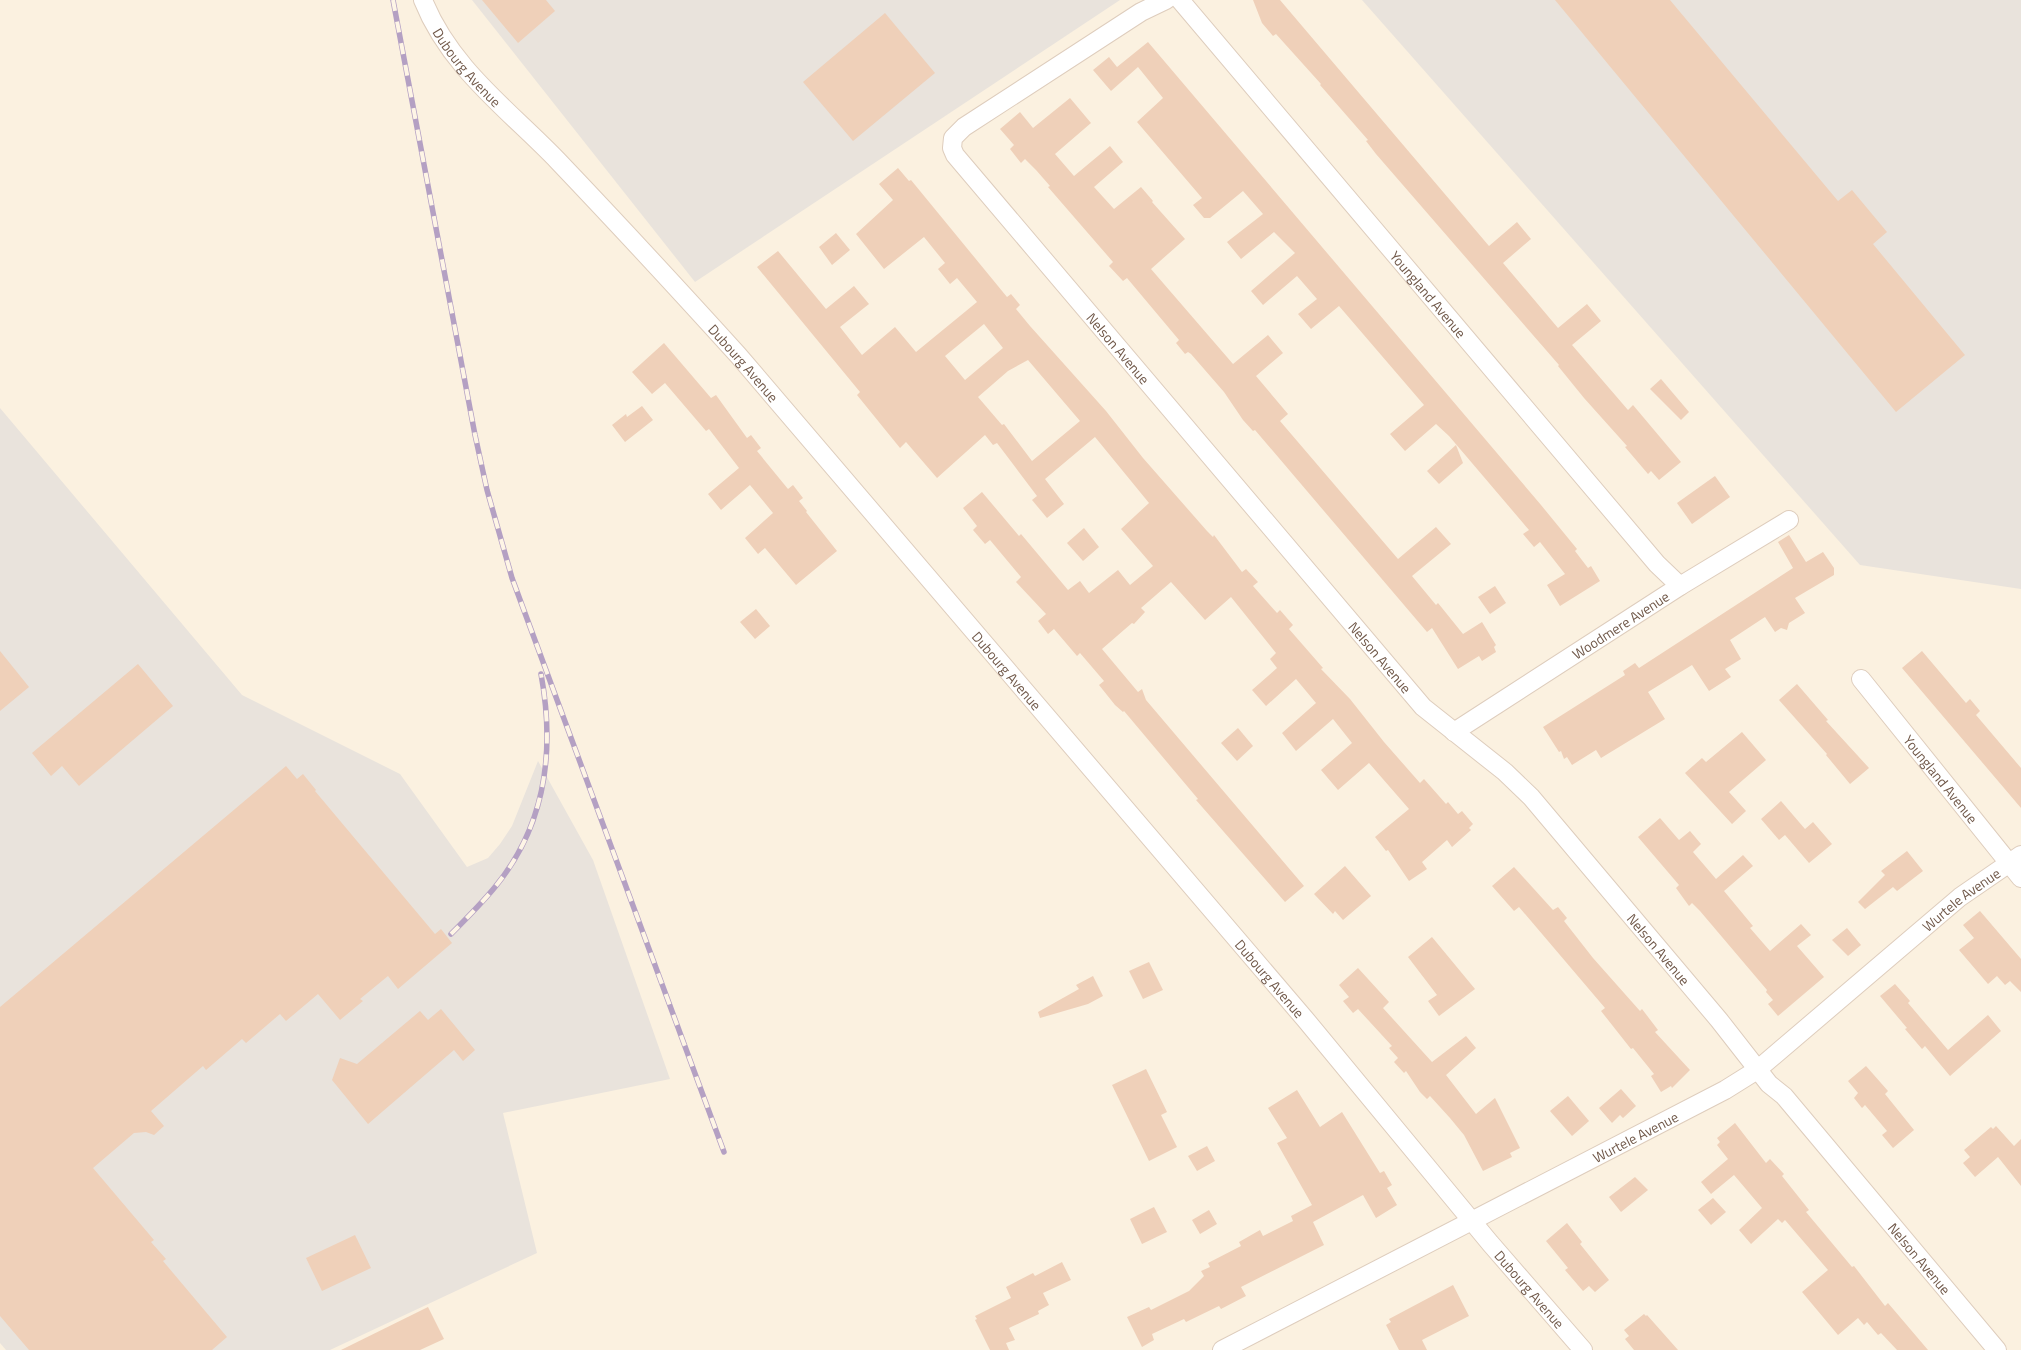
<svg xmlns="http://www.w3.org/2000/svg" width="2021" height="1350" font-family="'Titillium Web',sans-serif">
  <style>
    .industrial { fill: #e9e3dc }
    .building { fill: #efd0b9; fill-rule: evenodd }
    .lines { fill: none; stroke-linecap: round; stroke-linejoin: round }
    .minor-casing { stroke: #decdbd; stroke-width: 20 }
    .minor { stroke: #fff; stroke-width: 18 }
    .rail-casing { stroke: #b4a0c3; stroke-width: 5.5 }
    .rail { stroke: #fef5e6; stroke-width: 4; stroke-dasharray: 11; stroke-linecap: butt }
    .labels { text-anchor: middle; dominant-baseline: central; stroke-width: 5; stroke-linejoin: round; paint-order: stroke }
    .street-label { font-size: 14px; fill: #705849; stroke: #fef5e6 }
  </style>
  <rect width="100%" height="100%" fill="#fbf1e0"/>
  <g class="industrial">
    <path d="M 472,0 L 1120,0 L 695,282 Z"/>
    <path d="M 1362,0 L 2021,0 L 2021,589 L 1860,565 Z"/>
    <path d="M 0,408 L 242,695 L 400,774 L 467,867 L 488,858 L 500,844 L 512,826 L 538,761 L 593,860 L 670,1079 L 503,1113 L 537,1253 L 330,1350 L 6,1350 L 0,1343 Z"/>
  </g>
  <g class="building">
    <path d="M 482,0 L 546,0 L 555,11 L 518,43 Z"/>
    <path d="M 1253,0 L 1280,0 L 1489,246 L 1517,222 L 1531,239 L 1503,263 L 1558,328 L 1587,304 L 1601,321 L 1572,345 L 1628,410 L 1633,405 L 1681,462 L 1659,480 L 1651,471 L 1648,474 L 1625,447 L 1627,446 L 1584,398 L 1558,366 L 1559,365 L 1376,154 L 1366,141 L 1368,140 L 1320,85 L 1321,84 L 1276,34 L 1273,36 L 1262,23 Z"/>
    <path d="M 1555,0 L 1670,0 L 1838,201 L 1852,190 L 1887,232 L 1873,244 L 1965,355 L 1896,412 Z"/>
    <path d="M 885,13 L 935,73 L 853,141 L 803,82 Z"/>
    <path d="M 1148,42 L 1541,505 L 1577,549 L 1575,551 L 1588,568 L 1591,566 L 1600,581 L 1560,606 L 1547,585 L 1565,574 L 1540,542 L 1534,547 L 1523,534 L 1529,530 L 1449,436 L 1436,424 L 1405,451 L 1390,434 L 1424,405 L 1339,306 L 1311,329 L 1298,314 L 1317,299 L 1297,276 L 1263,305 L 1251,291 L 1295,253 L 1274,232 L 1241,259 L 1227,242 L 1263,214 L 1243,191 L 1210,218 L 1204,218 L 1193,205 L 1202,198 L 1137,122 L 1163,98 L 1138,67 L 1111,91 L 1093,70 L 1109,57 L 1117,67 Z"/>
    <path d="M 1070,98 L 1091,123 L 1055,154 L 1074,176 L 1110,146 L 1123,162 L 1094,187 L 1114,209 L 1141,187 L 1153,201 L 1152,202 L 1185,239 L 1151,269 L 1233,364 L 1268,335 L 1283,353 L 1256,376 L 1288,414 L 1280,421 L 1398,559 L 1436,527 L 1451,544 L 1412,576 L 1436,605 L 1438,603 L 1463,634 L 1482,622 L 1496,645 L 1494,647 L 1496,652 L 1482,661 L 1479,656 L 1458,669 L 1432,628 L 1427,632 L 1255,430 L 1253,431 L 1243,420 L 1224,392 L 1191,354 L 1188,352 L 1185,354 L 1176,343 L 1179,340 L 1127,278 L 1123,281 L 1109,266 L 1113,262 L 1048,187 L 1050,186 L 1036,170 L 1025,159 L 1021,163 L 1010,149 L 1014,145 L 1000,129 L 1020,112 L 1033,128 Z"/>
    <path d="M 898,168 L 909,181 L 911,180 L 1007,297 L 1011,294 L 1020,305 L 1016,309 L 1030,326 L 1106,411 L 1143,458 L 1207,531 L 1213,537 L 1214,535 L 1242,572 L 1246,569 L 1258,582 L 1253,586 L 1277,613 L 1280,610 L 1293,625 L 1289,629 L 1323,668 L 1321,669 L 1350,699 L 1384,742 L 1420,783 L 1424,779 L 1446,804 L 1448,802 L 1458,814 L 1462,811 L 1473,824 L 1469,828 L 1471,830 L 1452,847 L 1447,840 L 1422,862 L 1427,869 L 1409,881 L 1388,850 L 1386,851 L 1375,837 L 1409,809 L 1369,763 L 1338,790 L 1321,770 L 1352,743 L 1333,719 L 1296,751 L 1282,733 L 1316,703 L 1296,679 L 1266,706 L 1252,690 L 1277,668 L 1270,659 L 1276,653 L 1231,597 L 1205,620 L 1171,582 L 1141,608 L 1145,612 L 1134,624 L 1132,623 L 1102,649 L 1138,692 L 1142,689 L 1146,700 L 1304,886 L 1285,902 L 1196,800 L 1198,799 L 1124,711 L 1123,712 L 1115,705 L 1099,685 L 1104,681 L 1080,653 L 1077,656 L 1054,629 L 1048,634 L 1038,621 L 1046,614 L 1016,582 L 1021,577 L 990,540 L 985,544 L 973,530 L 977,526 L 963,508 L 982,492 L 1019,536 L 1021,534 L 1068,590 L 1080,581 L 1089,593 L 1118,570 L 1130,585 L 1153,566 L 1121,529 L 1149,503 L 1095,437 L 1045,479 L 1064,504 L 1047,518 L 1032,500 L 1037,496 L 997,443 L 993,445 L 985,435 L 937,478 L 906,442 L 900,448 L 857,395 L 860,392 L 757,267 L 778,251 L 826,309 L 854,286 L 869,304 L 840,327 L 862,355 L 895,327 L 916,352 L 977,302 L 957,278 L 950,284 L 938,269 L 945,263 L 924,237 L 884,269 L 856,234 L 893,200 L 879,184 ZM 984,324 L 1003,348 L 965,380 L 945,356 ZM 1028,360 L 1080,421 L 1032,461 L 1004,424 L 1002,425 L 978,397 L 1008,371 Z"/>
    <path d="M 836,233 L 850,250 L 832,265 L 819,247 Z"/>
    <path d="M 664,343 L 711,398 L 716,395 L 747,438 L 751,435 L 761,448 L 757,451 L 788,489 L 793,485 L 803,498 L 799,501 L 807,511 L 806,512 L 837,551 L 796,585 L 765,548 L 758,554 L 745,538 L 773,513 L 750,485 L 721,510 L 708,494 L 739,468 L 709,429 L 706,431 L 665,383 L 652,394 L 632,372 Z"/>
    <path d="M 1661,379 L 1689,412 L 1681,420 L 1650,389 Z"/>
    <path d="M 642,406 L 653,420 L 625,442 L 612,425 L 626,414 L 627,417 Z"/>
    <path d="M 1456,445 L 1463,463 L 1439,484 L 1427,471 Z"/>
    <path d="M 1715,476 L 1730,497 L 1692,524 L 1677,503 Z"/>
    <path d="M 1084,528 L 1099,547 L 1083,561 L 1067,543 Z"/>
    <path d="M 1789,535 L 1806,562 L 1823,552 L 1834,568 L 1834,575 L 1795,598 L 1805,613 L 1789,623 L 1787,630 L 1781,628 L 1775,632 L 1765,617 L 1730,640 L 1741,659 L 1725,669 L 1731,677 L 1709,691 L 1692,665 L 1648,692 L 1665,719 L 1601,758 L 1596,750 L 1572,765 L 1567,757 L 1564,759 L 1561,751 L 1559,752 L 1543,727 L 1625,675 L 1623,671 L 1635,663 L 1639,668 L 1793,568 L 1778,542 Z"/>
    <path d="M 1495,586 L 1506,603 L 1490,614 L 1478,597 Z"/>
    <path d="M 756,609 L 770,626 L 755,639 L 740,622 Z"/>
    <path d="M 0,651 L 29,687 L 0,711 Z"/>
    <path d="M 1922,651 L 1966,703 L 1970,699 L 1980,711 L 1976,715 L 2021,768 L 2021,808 L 1902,668 Z"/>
    <path d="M 138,664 L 173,706 L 79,786 L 62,766 L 51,776 L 32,753 Z"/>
    <path d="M 1797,684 L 1828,720 L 1826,721 L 1869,768 L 1850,784 L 1826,755 L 1827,754 L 1779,700 Z"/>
    <path d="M 1238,728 L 1253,746 L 1237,761 L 1221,743 Z"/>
    <path d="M 1742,732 L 1766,760 L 1729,792 L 1746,811 L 1732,824 L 1685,773 L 1702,758 L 1706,762 Z"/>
    <path d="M 286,766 L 297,779 L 303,774 L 316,790 L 315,791 L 435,934 L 441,929 L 452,943 L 398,989 L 388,976 L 360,999 L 363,1001 L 340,1020 L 318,994 L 286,1021 L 280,1014 L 246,1043 L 242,1039 L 206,1070 L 203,1066 L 151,1111 L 164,1126 L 154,1135 L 146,1132 L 134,1133 L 93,1168 L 154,1240 L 151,1242 L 166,1259 L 163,1261 L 227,1337 L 212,1350 L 29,1350 L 0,1316 L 0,1007 Z"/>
    <path d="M 1781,801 L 1805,829 L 1813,822 L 1832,844 L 1809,863 L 1785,835 L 1779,840 L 1761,819 Z"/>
    <path d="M 1660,818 L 1679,840 L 1690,831 L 1701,844 L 1693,852 L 1716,879 L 1743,855 L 1753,866 L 1724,891 L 1753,926 L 1750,928 L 1770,951 L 1801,924 L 1811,935 L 1797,946 L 1824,977 L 1778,1016 L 1768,1004 L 1773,1000 L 1766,992 L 1767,990 L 1700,911 L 1692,903 L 1689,906 L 1676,888 L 1679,885 L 1638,837 Z"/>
    <path d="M 1907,851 L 1923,871 L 1897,891 L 1893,887 L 1865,909 L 1858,902 L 1885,875 L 1881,871 Z"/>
    <path d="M 1345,866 L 1371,896 L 1343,920 L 1335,911 L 1333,914 L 1314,894 Z"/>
    <path d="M 1514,867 L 1553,910 L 1558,907 L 1567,918 L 1564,921 L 1593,958 L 1640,1011 L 1642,1009 L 1658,1030 L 1655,1032 L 1690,1070 L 1672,1088 L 1671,1086 L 1661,1092 L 1651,1076 L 1654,1074 L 1633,1048 L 1631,1049 L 1601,1011 L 1605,1008 L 1519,907 L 1514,911 L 1492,886 Z"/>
    <path d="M 1980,911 L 2021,959 L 2021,992 L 2010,981 L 2005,985 L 1997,976 L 1988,984 L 1959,950 L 1974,938 L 1963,925 Z"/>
    <path d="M 1847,928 L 1861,945 L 1848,956 L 1832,940 Z"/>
    <path d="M 1432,937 L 1475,989 L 1439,1016 L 1428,1001 L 1437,995 L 1408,957 Z"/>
    <path d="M 1149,962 L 1163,990 L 1143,999 L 1129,971 Z"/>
    <path d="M 1358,968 L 1389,1002 L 1383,1008 L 1432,1062 L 1466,1036 L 1476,1048 L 1446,1075 L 1476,1114 L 1495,1098 L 1520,1148 L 1510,1153 L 1512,1157 L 1483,1171 L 1464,1135 L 1450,1118 L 1430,1096 L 1427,1099 L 1420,1092 L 1406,1071 L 1404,1073 L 1394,1062 L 1398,1058 L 1389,1048 L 1392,1046 L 1358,1009 L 1353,1013 L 1343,1001 L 1349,997 L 1339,985 Z"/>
    <path d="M 1093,976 L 1103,996 L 1088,1004 L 1040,1018 L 1038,1012 L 1079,989 L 1076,985 Z"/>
    <path d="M 1895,984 L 1910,1001 L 1908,1003 L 1948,1050 L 1988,1015 L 2001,1031 L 1950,1076 L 1925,1046 L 1922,1049 L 1905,1029 L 1907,1028 L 1880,996 Z"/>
    <path d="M 441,1009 L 475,1050 L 463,1061 L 454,1050 L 368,1124 L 332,1080 L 340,1058 L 357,1064 L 420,1011 L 428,1020 Z"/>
    <path d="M 1866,1066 L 1888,1091 L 1885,1094 L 1914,1130 L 1893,1148 L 1882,1135 L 1887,1131 L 1865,1105 L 1862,1108 L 1854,1098 L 1858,1093 L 1848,1081 Z"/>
    <path d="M 1146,1069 L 1167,1112 L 1161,1115 L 1177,1147 L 1149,1161 L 1112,1085 Z"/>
    <path d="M 1621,1089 L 1636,1106 L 1623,1118 L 1620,1115 L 1612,1123 L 1599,1108 Z"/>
    <path d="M 1297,1090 L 1320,1127 L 1342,1112 L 1380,1173 L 1384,1171 L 1392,1185 L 1387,1188 L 1397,1205 L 1376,1218 L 1363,1195 L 1313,1222 L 1324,1245 L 1241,1287 L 1246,1296 L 1221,1309 L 1219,1306 L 1186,1322 L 1184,1319 L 1152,1334 L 1154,1340 L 1142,1347 L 1127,1317 L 1149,1307 L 1151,1310 L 1189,1291 L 1204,1276 L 1201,1271 L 1210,1267 L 1208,1263 L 1241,1246 L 1239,1242 L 1260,1230 L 1263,1236 L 1293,1221 L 1291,1216 L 1312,1205 L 1277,1143 L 1287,1138 L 1268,1108 Z"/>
    <path d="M 1568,1096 L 1589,1121 L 1572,1136 L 1550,1111 Z"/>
    <path d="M 1735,1123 L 1766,1163 L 1770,1159 L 1784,1174 L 1782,1176 L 1809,1210 L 1806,1212 L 1852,1267 L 1854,1266 L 1885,1306 L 1888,1303 L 1928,1350 L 1897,1350 L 1881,1333 L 1878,1335 L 1867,1322 L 1864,1325 L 1858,1318 L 1838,1335 L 1802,1292 L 1828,1270 L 1785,1220 L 1782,1223 L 1778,1219 L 1751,1244 L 1739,1230 L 1762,1208 L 1734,1175 L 1711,1194 L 1701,1182 L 1728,1159 L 1717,1145 L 1720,1142 L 1717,1138 Z"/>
    <path d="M 1996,1126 L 2014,1146 L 2021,1139 L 2021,1186 L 1998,1157 L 1975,1177 L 1963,1163 L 1970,1157 L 1964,1150 L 1991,1127 L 1993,1129 Z"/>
    <path d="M 1207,1146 L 1215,1161 L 1197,1171 L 1188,1156 Z"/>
    <path d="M 1635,1177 L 1648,1190 L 1621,1212 L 1609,1197 Z"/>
    <path d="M 1713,1198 L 1726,1212 L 1711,1225 L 1698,1210 Z"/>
    <path d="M 1154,1207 L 1167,1232 L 1142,1244 L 1130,1219 Z"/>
    <path d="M 1209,1210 L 1217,1224 L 1200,1234 L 1192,1220 Z"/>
    <path d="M 1567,1223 L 1582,1242 L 1580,1244 L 1609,1280 L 1595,1292 L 1589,1286 L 1583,1291 L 1565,1270 L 1568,1268 L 1546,1241 Z"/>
    <path d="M 355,1235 L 371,1268 L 322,1291 L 306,1258 Z"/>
    <path d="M 1062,1262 L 1071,1280 L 1043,1293 L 1049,1305 L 1038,1311 L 1039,1314 L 1009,1328 L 1015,1340 L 1006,1343 L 1009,1350 L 990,1350 L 975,1320 L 977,1319 L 975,1316 L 1011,1298 L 1006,1287 L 1033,1273 L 1035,1276 Z"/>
    <path d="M 1453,1285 L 1469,1316 L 1422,1340 L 1427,1350 L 1399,1350 L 1386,1325 L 1391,1322 L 1389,1319 Z"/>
    <path d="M 428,1307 L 444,1339 L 420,1350 L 341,1350 Z"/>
    <path d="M 1644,1314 L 1646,1316 L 1647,1315 L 1678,1350 L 1634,1350 L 1625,1339 L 1629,1336 L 1624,1330 Z"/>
  </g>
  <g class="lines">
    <defs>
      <g id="minor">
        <path id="s1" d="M 423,0 C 450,68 509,110 558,161 C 619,225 679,290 738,355 L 1305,1019 L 1490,1243 L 1583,1350"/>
        <path id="s2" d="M 1166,0 L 1141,12 L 964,127 L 953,138 L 952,148 L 955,155 L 1423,707 L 1505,772 L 1531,797 L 1719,1020 L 1769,1084 L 1784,1096 L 1997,1350"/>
        <path id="s3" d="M 1180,0 L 1657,564 L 1680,586"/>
        <path id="s4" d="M 1861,679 L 2021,878"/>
        <path id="s5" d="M 1454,732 L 1680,586 L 1789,520"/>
        <path id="s6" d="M 1222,1350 L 1725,1090 L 1757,1070 L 1960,897 L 2021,855"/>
      </g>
    </defs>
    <use href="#minor" class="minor-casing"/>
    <use href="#minor" class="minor"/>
    <defs>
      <g id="rail">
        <path d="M 393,0 L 475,435 L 487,490 L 512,578 L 724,1152"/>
        <path d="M 451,934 C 466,919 482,903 495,887 C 546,825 555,750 541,674"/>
      </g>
    </defs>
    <use href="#rail" class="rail-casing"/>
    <use href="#rail" class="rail"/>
  </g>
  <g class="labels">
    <g class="street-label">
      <text stroke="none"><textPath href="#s1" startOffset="81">Dubourg Avenue</textPath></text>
      <text stroke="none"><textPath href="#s3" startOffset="385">Youngland Avenue</textPath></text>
      <text stroke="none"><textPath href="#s2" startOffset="525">Nelson Avenue</textPath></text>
      <text stroke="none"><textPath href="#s1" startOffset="486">Dubourg Avenue</textPath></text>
      <text stroke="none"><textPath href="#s5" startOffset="198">Woodmere Avenue</textPath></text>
      <text stroke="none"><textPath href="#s2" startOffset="930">Nelson Avenue</textPath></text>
      <text stroke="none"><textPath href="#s1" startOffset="891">Dubourg Avenue</textPath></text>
      <text stroke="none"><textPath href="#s4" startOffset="128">Youngland Avenue</textPath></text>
      <text stroke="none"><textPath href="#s6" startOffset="870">Wurtele Avenue</textPath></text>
      <text stroke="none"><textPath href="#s2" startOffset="1335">Nelson Avenue</textPath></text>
      <text stroke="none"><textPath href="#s1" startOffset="1296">Dubourg Avenue</textPath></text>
      <text stroke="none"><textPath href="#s6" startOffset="465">Wurtele Avenue</textPath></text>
      <text stroke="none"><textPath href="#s2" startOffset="1740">Nelson Avenue</textPath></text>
      <text stroke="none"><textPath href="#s1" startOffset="1701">Dubourg Avenue</textPath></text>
    </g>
  </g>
</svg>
